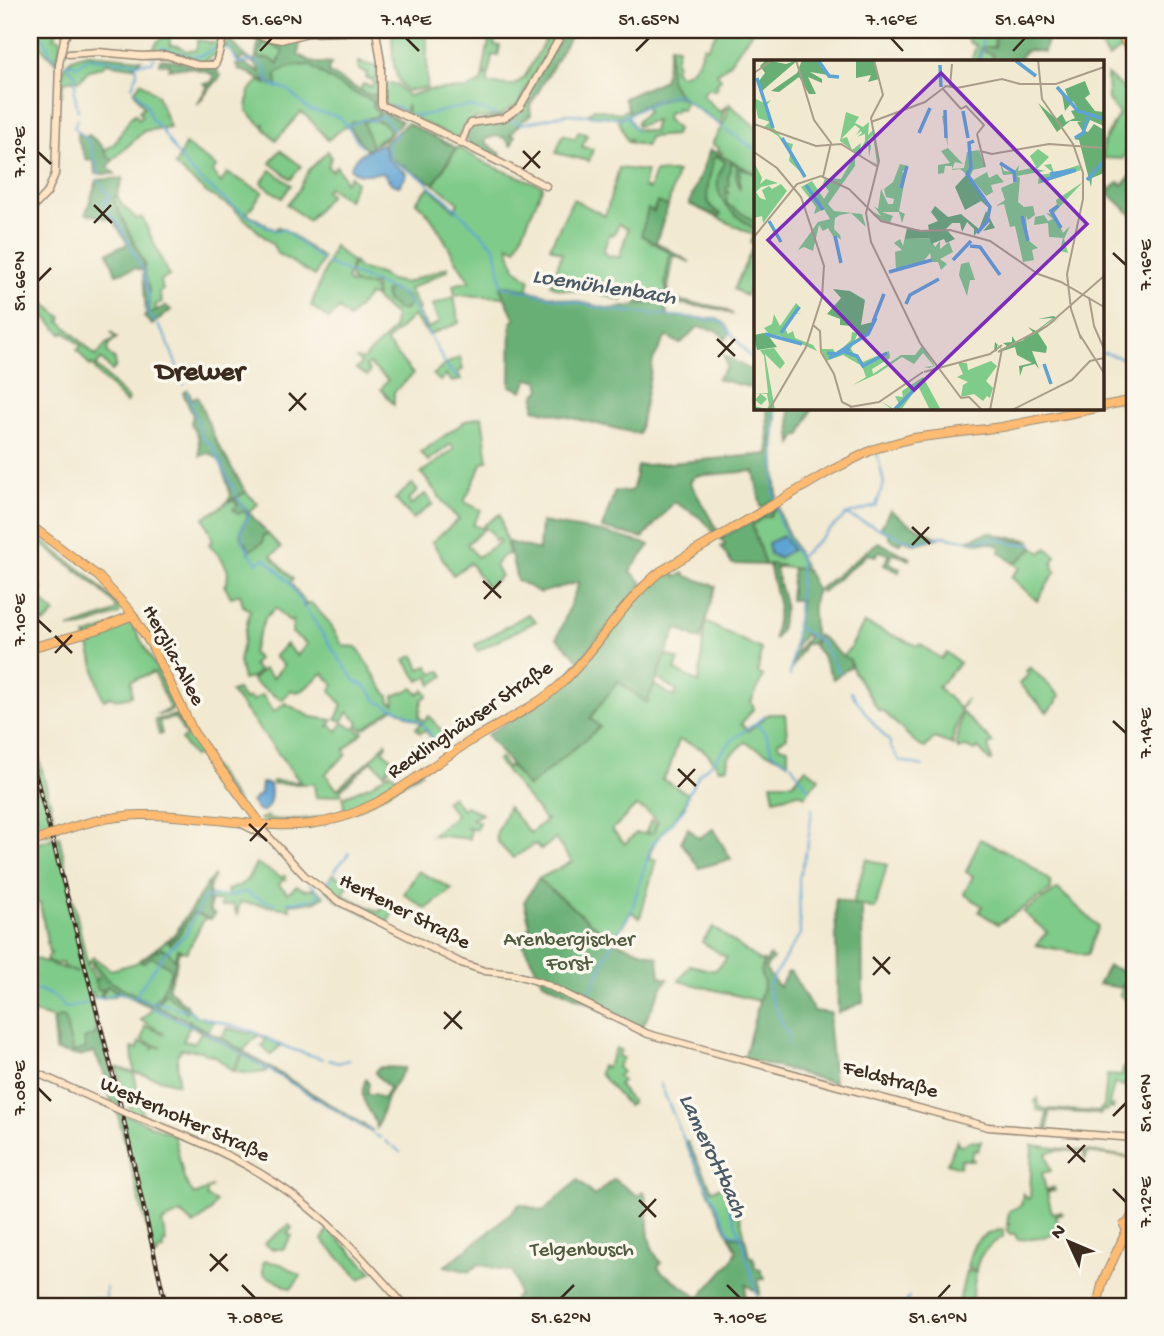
<svg xmlns="http://www.w3.org/2000/svg" width="1164" height="1336" font-family="'Gochi Hand',sans-serif">
  <style>
    .green { fill: #7fcb89; stroke: #5d7a54; stroke-width: 2; fill-rule: evenodd }
    .forest { fill: #67af75; stroke: #516c4a; stroke-width: 2; fill-rule: evenodd }
    .water { fill: #5da3d3; stroke: #4c6678; stroke-width: 2 }
    .lines { fill: none; stroke-linecap: round; stroke-linejoin: round }
    .stream { stroke: #5da3d3; stroke-width: 2 }
    .secondary-casing { stroke: #968a78; stroke-width: 9 }
    .primary-casing { stroke: #968a78; stroke-width: 10 }
    .highway-casing { stroke: #968a78; stroke-width: 12 }
    .secondary { stroke: #ffe4c6; stroke-width: 6 }
    .primary { stroke: #febb71; stroke-width: 8 }
    .highway { stroke: #febb71; stroke-width: 10 }
    .rail-casing { stroke: #3b2a1e; stroke-width: 4.5 }
    .rail { stroke: #fbf7ec; stroke-width: 2; stroke-dasharray: 5; stroke-linecap: butt }
    .secondary-bridge-casing { stroke: #968a78; stroke-width: 9; stroke-linecap: butt }
    .primary-bridge-casing { stroke: #968a78; stroke-width: 10; stroke-linecap: butt }
    .secondary-bridge { stroke: #ffe4c6; stroke-width: 6 }
    .primary-bridge { stroke: #febb71; stroke-width: 8 }
    .ticks { fill: none; stroke: #3b2a1e; stroke-width: 2.5 }
    .labels { text-anchor: middle; dominant-baseline: central; stroke-width: 7; stroke-linejoin: round; paint-order: stroke }
    .street-label { font-size: 21px; fill: #3b2a1e; stroke: #fbf7ec }
    .park-label { font-size: 21px; fill: #4f5a3e; stroke: #fbf7ec }
    .water-label { font-size: 23px; font-style: italic; fill: #495a66; stroke: #fbf7ec }
    .district-label { font-size: 28px; font-weight: bold; fill: #3b2a1e; stroke: #fbf7ec }
    .inset-river { fill: none; stroke: #5da3d3; stroke-width: 3.5 }
    .inset-road { fill: none; stroke: #a99d89; stroke-width: 2 }
    .view { fill: #7b2cbf; fill-opacity: 0.15; stroke: #7b2cbf; stroke-width: 3.5 }
    .inset-edge { fill: none; stroke: #3b2a1e; stroke-width: 3.5 }
    .neatline { fill: none; stroke: #3b2a1e; stroke-width: 2.5 }
    .ticks-label { font-size: 18px; text-anchor: middle; fill: #3b2a1e }
  </style>
  <rect width="100%" height="100%" fill="#fbf7ec"/>
  <filter id="ink" filterUnits="userSpaceOnUse"><feTurbulence type="fractalNoise" baseFrequency=".0143" numOctaves="2"/><feDisplacementMap in="SourceGraphic" scale="14" xChannelSelector="R" yChannelSelector="G"/><feConvolveMatrix kernelMatrix="1 2 1 2 8 2 1 2 1" color-interpolation-filters="sRGB"/></filter>
  <filter id="wash" filterUnits="userSpaceOnUse"><feTurbulence type="fractalNoise" baseFrequency=".00686" numOctaves="4" result="noise"/><feDisplacementMap in="SourceGraphic" scale="28" xChannelSelector="R" yChannelSelector="G"/><feGaussianBlur stdDeviation="1.57" result="paint"/><feColorMatrix in="noise" values="0 0 0 0 0 0 0 0 0 0 0 0 0 0 0 0 0 1.4 0 .05"/><feComposite in="paint" operator="in"/></filter>
  <g filter="url(#wash)">
    <rect width="100%" height="100%" fill="#f2e9d1"/>
    <g class="green">
      <path d="M 30,30 L 35,32 L 58,30 L 54,37 L 61,39 L 57,64 L 38,44 L 30,39 Z"/>
      <path d="M 427,30 L 427,88 L 407,91 C 391,79 393,50 392,31 Z"/>
      <path d="M 491,30 L 497,30 L 494,45 L 500,46 L 498,56 L 492,55 L 489,74 L 483,73 Z"/>
      <path d="M 551,30 L 558,30 L 517,105 L 498,116 L 473,119 L 463,126 L 458,139 L 407,116 L 407,105 L 406,112 L 382,104 L 385,84 L 396,84 L 408,96 L 428,90 L 468,89 L 481,82 L 483,75 L 488,76 L 488,84 L 514,85 L 524,78 Z"/>
      <path d="M 718,30 L 753,30 L 728,65 L 717,74 L 721,79 L 716,84 L 718,87 L 715,90 L 709,88 L 703,93 L 704,97 L 720,112 L 725,107 L 720,125 C 704,112 678,100 670,80 C 667,71 670,55 670,46 L 678,47 L 675,62 L 677,64 L 674,68 L 679,75 C 694,73 699,60 704,46 L 707,48 Z"/>
      <path d="M 950,30 L 996,30 L 992,61 L 971,61 L 976,46 L 969,42 L 968,38 L 949,33 Z"/>
      <path d="M 1090,30 L 1096,30 L 1105,38 L 1116,38 L 1125,46 L 1108,58 Z"/>
      <path d="M 164,37 L 170,37 L 170,45 L 179,46 L 186,51 L 196,50 L 198,40 L 220,44 L 216,55 L 210,57 L 204,64 L 170,55 L 150,55 L 149,50 L 152,51 L 158,41 Z"/>
      <path d="M 269,42 L 283,52 L 277,64 L 270,59 L 258,58 L 263,45 Z"/>
      <path d="M 88,54 L 141,59 L 133,67 L 106,63 L 102,67 L 89,70 L 79,81 L 72,79 L 63,83 L 62,95 L 59,96 C 62,71 60,59 88,54 Z"/>
      <path d="M 358,62 L 377,67 L 377,95 L 368,95 L 360,90 L 363,84 L 372,87 L 374,80 L 366,78 L 367,73 L 359,70 Z"/>
      <path d="M 310,65 C 330,81 350,92 373,101 L 374,108 L 379,113 L 378,116 C 355,122 346,123 328,140 C 319,131 312,119 301,112 L 276,140 L 264,128 L 264,124 L 262,126 L 247,111 L 249,91 L 259,81 L 265,83 L 263,78 L 271,85 L 277,86 L 276,75 C 286,66 297,66 310,65 Z"/>
      <path d="M 1107,75 L 1129,93 L 1129,125 L 1134,131 L 1134,163 L 1129,162 L 1133,153 L 1128,150 L 1123,159 L 1103,158 L 1103,143 L 1119,114 L 1108,100 Z"/>
      <path d="M 141,82 L 157,95 L 170,127 L 144,131 L 114,159 L 109,158 L 104,151 L 115,143 L 130,118 L 135,114 L 139,119 L 142,116 L 139,111 L 144,107 L 134,92 Z"/>
      <path d="M 676,95 L 685,101 L 682,110 L 677,108 L 675,112 L 669,112 L 666,119 L 677,129 L 675,135 L 649,137 L 646,146 L 628,142 L 631,138 L 627,141 L 618,118 L 627,115 L 619,117 L 587,115 L 594,109 L 620,113 L 629,109 L 630,113 L 627,115 L 635,129 L 653,132 L 656,120 L 637,126 L 637,121 L 647,112 L 646,106 Z"/>
      <path d="M 729,104 L 756,127 L 756,275 L 746,296 L 734,289 L 754,245 L 751,243 L 754,235 L 689,204 L 710,150 L 721,155 L 722,152 L 718,151 L 719,148 L 712,144 L 726,118 Z"/>
      <path d="M 373,120 L 383,122 L 389,130 L 387,135 L 371,146 L 363,122 Z"/>
      <path d="M 579,131 L 587,135 L 582,147 L 593,149 L 589,161 L 556,153 L 563,134 L 575,139 Z"/>
      <path d="M 185,144 L 217,167 L 212,172 L 221,183 L 227,173 L 263,192 L 247,213 L 275,230 L 278,227 L 284,229 L 323,258 L 315,276 L 277,253 L 273,245 L 233,208 L 207,193 L 175,166 Z"/>
      <path d="M 458,147 L 489,165 L 543,186 L 516,249 L 508,245 L 515,268 L 530,280 L 527,290 L 503,285 L 500,288 L 505,297 L 455,295 L 453,285 L 470,281 C 450,256 440,222 416,202 L 429,187 L 455,210 L 458,202 L 434,184 Z"/>
      <path d="M 280,150 L 301,166 L 291,179 L 270,163 Z"/>
      <path d="M 328,151 L 331,157 L 328,167 L 332,171 L 336,166 L 344,177 L 343,180 L 346,182 L 350,176 L 356,182 L 348,200 L 328,187 L 325,191 L 330,195 L 308,221 L 287,204 L 298,191 L 309,170 Z"/>
      <path d="M 619,168 L 647,171 L 643,187 L 649,189 L 655,172 L 677,172 L 668,206 L 657,203 L 641,235 L 673,252 L 666,287 L 667,297 L 652,303 L 637,303 L 641,292 L 627,287 L 622,301 L 598,293 L 560,289 L 551,285 L 562,253 L 550,247 L 573,199 L 605,216 ZM 619,224 L 628,229 L 619,258 L 612,255 L 611,257 L 603,252 L 610,233 L 613,235 Z"/>
      <path d="M 271,170 L 291,185 L 282,198 L 261,183 Z"/>
      <path d="M 117,195 L 121,204 L 137,219 L 142,217 L 169,276 L 160,281 L 163,290 L 159,292 L 162,302 L 155,305 L 157,310 L 148,315 L 149,291 L 144,269 L 112,199 Z"/>
      <path d="M 334,246 L 352,262 L 347,279 L 350,284 L 371,286 L 375,291 L 374,297 L 369,295 L 349,318 L 339,309 L 329,319 L 311,306 Z"/>
      <path d="M 354,262 L 358,268 L 380,274 L 390,280 L 405,283 L 448,267 L 448,270 L 409,289 L 419,309 L 417,312 L 428,328 L 439,323 L 432,305 L 454,297 L 459,323 L 429,335 L 413,316 L 386,342 L 413,374 L 394,392 L 394,405 L 381,389 L 388,380 L 369,364 L 366,366 L 370,372 L 367,376 L 356,369 L 361,364 L 357,359 L 363,360 L 393,330 L 395,316 L 376,299 L 375,285 L 359,285 L 352,282 L 350,274 Z"/>
      <path d="M 30,291 L 62,318 L 60,321 L 96,356 L 106,344 L 115,338 L 111,332 L 117,338 L 109,344 L 107,352 L 115,360 L 116,367 L 112,371 L 101,359 L 96,366 L 129,400 L 126,403 L 98,374 L 92,364 L 90,366 L 77,350 L 81,347 L 80,345 L 65,332 L 62,334 L 37,308 L 38,306 L 30,298 Z"/>
      <path d="M 460,357 L 463,370 L 458,371 L 461,380 L 452,382 L 446,375 L 440,381 L 433,375 L 446,364 Z"/>
      <path d="M 482,416 L 488,461 L 483,462 L 464,502 L 481,510 L 473,525 L 484,529 L 467,544 L 477,557 L 500,542 L 499,539 L 495,541 L 492,533 L 483,526 L 500,514 L 509,554 L 502,556 L 495,566 L 501,576 L 487,587 L 470,563 L 453,575 L 432,542 L 459,519 C 444,508 435,488 421,473 L 454,449 L 451,444 L 428,461 L 421,452 L 466,421 Z"/>
      <path d="M 412,484 L 418,491 L 408,500 L 411,505 L 425,494 L 433,504 L 413,519 L 395,499 Z"/>
      <path d="M 246,492 L 258,504 L 249,512 L 236,498 L 248,516 L 241,529 L 242,541 L 248,546 L 248,551 L 263,542 L 263,536 L 268,534 L 281,548 L 271,556 L 293,579 L 290,582 L 306,604 L 302,607 L 311,603 L 329,622 L 343,646 L 357,647 C 365,658 382,691 389,696 L 390,702 L 395,704 L 394,696 L 413,688 L 418,694 L 424,690 L 428,695 L 422,700 L 419,717 L 424,721 L 429,716 L 446,736 L 435,742 L 436,744 L 425,730 L 420,733 L 416,728 L 421,723 L 394,708 L 364,729 L 357,726 L 359,722 L 348,712 L 343,721 L 336,719 L 342,705 L 330,690 L 334,685 L 323,673 L 303,690 L 296,692 L 291,690 L 282,700 L 254,683 L 252,680 L 264,669 L 273,678 L 284,665 L 274,657 L 286,644 L 297,656 L 307,644 L 292,633 L 293,620 L 290,622 L 276,608 L 265,618 L 252,653 L 258,659 L 253,665 L 259,671 L 251,678 L 243,680 L 239,661 L 250,610 L 243,606 L 240,594 L 231,597 L 224,585 L 227,583 L 228,571 L 222,559 L 209,544 L 213,541 L 204,517 C 220,510 230,498 246,492 Z"/>
      <path d="M 778,505 L 782,521 L 806,570 L 765,565 L 752,525 Z"/>
      <path d="M 30,531 L 91,578 L 120,607 L 119,614 L 83,627 L 69,628 L 110,614 L 116,610 L 116,607 C 92,577 59,559 30,535 Z"/>
      <path d="M 1001,536 L 1030,540 L 1031,544 L 1041,553 L 1047,548 L 1056,556 L 1052,563 L 1054,565 L 1052,569 L 1056,571 L 1037,601 L 1011,577 L 1020,568 L 1007,558 Z"/>
      <path d="M 30,569 L 42,589 L 39,594 L 41,600 L 55,613 L 45,623 L 33,619 L 30,611 L 35,605 L 30,596 Z"/>
      <path d="M 528,614 L 536,621 L 478,651 L 475,645 Z"/>
      <path d="M 125,622 L 132,624 L 158,671 L 173,705 L 172,711 L 159,715 L 157,714 L 170,709 L 154,672 L 131,681 L 132,696 L 116,699 L 110,697 L 104,700 C 94,680 95,657 85,636 Z"/>
      <path d="M 705,622 L 761,649 L 758,673 L 763,676 L 751,702 L 754,708 L 741,724 L 748,731 L 769,714 L 785,714 L 787,737 L 778,742 L 779,746 L 788,748 L 788,762 C 774,754 759,751 745,742 L 728,757 L 727,767 L 719,769 C 707,749 701,747 679,740 L 668,772 L 662,779 L 688,794 C 682,823 653,830 649,859 L 656,860 L 640,918 L 631,912 L 613,941 L 538,879 L 572,862 L 555,839 L 541,850 L 535,844 L 513,858 C 485,833 499,836 508,807 L 530,833 L 548,819 L 545,820 L 497,760 L 500,758 L 507,768 L 510,766 L 528,787 L 600,727 L 590,718 L 618,681 L 646,702 L 654,685 L 674,697 L 677,691 L 657,678 L 666,654 L 679,660 L 675,670 L 699,683 ZM 636,806 L 646,811 L 658,821 L 653,834 L 656,823 L 651,820 L 646,832 L 651,834 L 636,833 L 625,844 L 612,830 Z"/>
      <path d="M 864,623 L 918,646 L 920,644 L 941,659 L 947,653 L 960,663 L 938,687 L 960,709 L 967,698 L 961,709 L 952,741 L 953,745 L 934,738 L 925,748 L 918,745 L 883,711 L 879,711 L 853,670 L 850,660 L 842,657 L 850,648 Z"/>
      <path d="M 414,655 L 420,669 L 428,666 L 433,674 L 441,671 L 444,676 L 431,685 L 429,676 L 419,681 L 405,660 Z"/>
      <path d="M 1030,667 L 1060,696 L 1056,700 L 1057,702 L 1047,712 L 1019,684 L 1029,674 L 1026,671 Z"/>
      <path d="M 237,690 L 245,700 L 249,697 L 252,701 L 262,695 L 274,712 L 285,703 L 311,717 L 333,720 L 327,727 L 330,725 L 337,731 L 343,723 L 363,732 L 344,750 L 347,754 L 325,774 L 337,789 L 375,756 L 386,742 L 387,745 L 383,751 L 395,762 L 384,773 L 372,761 L 340,790 L 342,794 L 316,798 L 314,784 L 273,784 L 273,781 L 300,782 L 231,692 Z"/>
      <path d="M 38,703 L 40,706 L 32,710 L 32,724 L 39,749 L 37,751 L 57,830 L 43,836 L 30,789 L 30,709 Z"/>
      <path d="M 962,712 L 993,743 L 988,745 L 992,760 L 990,761 L 978,748 L 975,751 L 966,747 L 958,749 L 956,742 Z"/>
      <path d="M 176,715 L 239,804 L 234,801 L 199,754 L 194,757 L 181,740 L 186,736 L 175,718 L 159,721 L 162,734 L 159,735 L 155,720 Z"/>
      <path d="M 806,768 L 819,778 L 805,796 L 799,793 L 774,799 L 771,783 L 793,783 Z"/>
      <path d="M 421,770 L 422,772 L 358,810 L 314,821 L 265,822 L 260,819 L 268,816 L 268,819 C 294,821 319,819 344,811 L 343,797 L 371,785 L 390,772 L 402,782 Z"/>
      <path d="M 452,796 L 462,809 L 466,806 L 482,814 L 472,819 L 479,822 L 476,830 L 466,827 L 470,830 L 470,839 L 432,835 L 456,815 L 445,801 Z"/>
      <path d="M 59,836 L 88,967 L 96,980 L 95,981 L 103,989 L 100,996 L 107,986 L 119,993 L 112,997 L 94,998 L 93,992 L 89,992 L 97,1034 L 87,1049 L 73,1052 L 64,1017 L 54,1019 L 57,1045 L 55,1049 L 52,1018 L 30,1012 L 30,957 L 78,973 L 63,967 L 62,963 L 55,964 L 46,960 L 51,953 L 49,953 L 40,903 L 30,903 L 30,846 Z"/>
      <path d="M 980,839 L 1025,861 L 1050,881 L 1051,890 L 998,924 L 979,912 L 982,906 L 964,894 L 973,876 L 966,872 Z"/>
      <path d="M 866,859 L 887,865 L 875,909 L 853,903 Z"/>
      <path d="M 256,863 L 281,877 L 285,876 L 286,880 L 282,880 L 279,885 L 288,893 L 297,886 L 305,890 L 316,889 L 324,896 L 314,902 L 289,904 L 290,909 L 240,902 L 237,915 L 233,904 L 221,907 L 221,901 L 211,901 L 210,911 L 215,914 L 211,919 L 204,919 L 187,952 L 181,951 L 178,953 L 176,967 L 168,988 L 196,1016 L 214,1021 L 208,1031 L 189,1022 L 191,1019 L 188,1021 L 156,1006 L 164,996 L 161,994 L 152,1004 L 107,980 L 95,964 L 88,963 L 93,957 L 111,970 L 136,963 L 174,935 L 214,875 L 209,889 L 210,896 L 228,896 L 227,890 C 245,885 249,880 256,863 Z"/>
      <path d="M 418,871 L 452,889 L 426,909 L 404,894 Z"/>
      <path d="M 332,874 L 349,883 L 343,895 L 379,912 L 387,903 L 395,908 L 387,924 L 338,901 L 325,889 Z"/>
      <path d="M 1058,889 L 1098,926 L 1087,955 L 1036,945 L 1047,932 L 1023,912 Z"/>
      <path d="M 713,927 L 764,964 L 760,971 L 764,983 L 759,1001 L 679,981 L 690,965 L 714,971 L 727,958 L 702,942 Z"/>
      <path d="M 1129,973 L 1134,977 L 1134,1007 L 1120,995 Z"/>
      <path d="M 153,1008 L 190,1025 L 183,1041 L 194,1043 L 202,1031 L 242,1054 L 232,1071 L 215,1056 L 203,1053 L 202,1051 L 180,1049 L 180,1053 L 177,1053 L 178,1084 L 134,1072 L 132,1048 L 138,1049 L 139,1042 L 153,1046 L 152,1051 L 154,1046 L 162,1048 L 142,1040 L 145,1026 L 165,1034 L 141,1020 Z"/>
      <path d="M 227,1028 L 247,1033 L 255,1032 L 281,1045 L 271,1055 L 262,1046 L 266,1040 L 258,1035 L 243,1051 L 221,1038 Z"/>
      <path d="M 616,1048 L 621,1050 L 618,1056 L 623,1058 L 617,1067 L 622,1072 L 618,1076 L 622,1081 L 618,1085 L 632,1102 L 628,1106 L 599,1073 L 602,1066 L 607,1068 Z"/>
      <path d="M 243,1055 L 268,1070 L 266,1072 L 248,1074 L 233,1071 Z"/>
      <path d="M 1129,1064 L 1134,1068 L 1134,1088 L 1114,1084 L 1109,1105 L 1114,1106 L 1113,1109 L 1108,1108 L 1107,1111 L 1103,1110 L 1101,1114 L 1049,1111 L 1048,1129 L 1045,1129 L 1047,1112 L 1037,1110 L 1035,1101 L 1038,1098 L 1039,1106 L 1045,1109 L 1098,1112 L 1104,1106 L 1107,1075 L 1122,1076 L 1123,1069 Z"/>
      <path d="M 116,1067 L 134,1073 L 143,1117 L 131,1112 Z"/>
      <path d="M 117,1111 L 174,1135 L 184,1179 L 194,1195 L 212,1187 L 207,1190 L 207,1197 L 216,1202 L 211,1211 L 194,1225 L 181,1213 L 162,1222 L 166,1242 L 163,1244 L 164,1250 L 157,1251 L 158,1255 L 154,1257 Z"/>
      <path d="M 957,1140 L 958,1144 L 965,1145 L 967,1142 L 981,1141 L 978,1151 L 974,1150 L 971,1159 L 975,1161 L 961,1159 L 960,1167 L 947,1163 Z"/>
      <path d="M 687,1141 L 712,1190 L 725,1186 L 727,1192 L 733,1195 L 737,1203 L 730,1206 L 734,1214 L 739,1213 L 745,1238 L 729,1235 L 685,1142 Z"/>
      <path d="M 1032,1145 L 1134,1158 L 1088,1151 L 1085,1161 L 1084,1151 L 1059,1150 L 1046,1153 L 1051,1171 L 1042,1173 L 1046,1190 L 1055,1187 L 1046,1191 L 1056,1190 L 1047,1193 L 1052,1213 L 1061,1211 L 1056,1215 L 1063,1213 L 1056,1216 L 1060,1231 C 1042,1238 1037,1240 1017,1239 L 1015,1234 L 1009,1234 L 1007,1229 L 1010,1224 L 1007,1225 L 1009,1211 L 1021,1206 L 1023,1193 L 1028,1199 L 1030,1197 Z"/>
      <path d="M 289,1225 L 292,1228 L 287,1234 L 292,1236 L 283,1249 L 272,1249 L 264,1244 Z"/>
      <path d="M 328,1229 L 372,1272 L 360,1279 L 322,1240 Z"/>
      <path d="M 1003,1229 L 1003,1237 C 989,1245 978,1254 976,1270 L 967,1268 C 973,1240 976,1237 1003,1229 Z"/>
      <path d="M 265,1261 L 281,1264 L 301,1276 L 291,1289 L 263,1274 L 263,1264 Z"/>
      <path d="M 966,1271 L 976,1272 L 971,1306 L 958,1306 Z"/>
    </g>
    <g class="forest">
      <path d="M 237,30 L 266,30 L 265,33 L 279,38 L 283,36 L 283,30 L 308,30 L 301,37 L 298,55 L 315,63 L 331,64 L 328,70 L 329,73 L 368,95 L 377,95 L 374,108 L 373,101 C 349,92 330,81 310,65 C 297,65 286,66 276,75 L 277,87 L 264,79 L 266,84 L 249,73 L 239,70 L 236,65 L 245,64 L 260,73 C 259,65 250,59 242,58 L 239,62 L 227,47 L 224,47 L 227,37 L 247,58 L 255,61 L 260,35 ZM 269,42 L 283,52 L 278,64 L 271,59 L 258,58 L 263,45 Z"/>
      <path d="M 566,30 L 574,30 L 530,106 L 531,115 L 521,122 L 510,135 L 515,136 L 511,146 L 505,138 L 496,136 L 486,139 L 486,143 L 501,154 L 498,160 L 471,146 L 465,138 L 472,124 L 514,113 Z"/>
      <path d="M 996,30 L 1024,30 L 1035,32 L 1047,39 L 1044,52 L 1029,50 L 1024,52 L 1018,61 L 991,61 L 993,54 L 983,50 L 978,61 L 981,47 L 995,47 Z"/>
      <path d="M 670,46 L 670,80 L 679,95 L 655,100 L 630,113 L 624,98 L 664,80 Z"/>
      <path d="M 160,59 C 181,59 192,69 214,67 L 221,76 L 197,104 L 208,86 L 204,84 L 212,82 L 214,75 C 201,69 183,65 169,69 L 170,64 L 159,64 Z"/>
      <path d="M 375,109 L 402,121 L 385,139 L 376,144 L 377,141 L 387,135 L 389,129 C 381,120 375,119 363,122 L 372,147 L 366,150 L 349,126 L 350,123 L 378,116 L 379,113 Z"/>
      <path d="M 407,123 L 456,148 L 434,184 C 427,180 387,157 386,155 C 384,152 384,148 383,144 Z"/>
      <path d="M 77,132 L 86,137 L 89,135 L 101,145 L 109,158 L 114,159 L 108,167 L 115,174 L 95,174 L 94,161 L 86,159 C 83,149 77,143 77,132 Z"/>
      <path d="M 710,150 L 756,174 L 740,168 L 740,190 L 736,177 L 737,165 L 731,162 L 728,179 L 729,186 L 726,188 L 729,193 L 726,193 L 727,204 L 756,222 L 756,231 C 739,217 714,204 718,178 C 719,171 723,169 725,162 L 717,156 L 713,158 C 712,178 696,203 721,214 L 719,217 L 689,204 Z"/>
      <path d="M 1133,174 L 1134,176 L 1134,217 L 1103,188 L 1103,183 L 1110,190 L 1119,182 L 1122,185 Z"/>
      <path d="M 123,178 L 117,195 L 113,199 L 145,265 L 143,266 L 149,291 L 148,314 L 166,306 L 171,310 L 152,325 L 144,317 L 146,315 L 143,271 L 136,268 L 116,274 L 108,252 L 128,244 L 113,220 L 86,213 L 97,180 Z"/>
      <path d="M 657,202 L 668,206 L 656,242 L 690,262 L 674,255 L 668,288 L 672,298 C 691,307 717,301 733,315 C 714,303 689,310 670,300 L 665,284 L 670,253 L 641,235 L 648,209 L 654,212 Z"/>
      <path d="M 503,285 L 610,309 L 665,301 L 667,316 L 717,319 L 724,323 L 730,332 L 726,339 L 716,330 L 698,327 L 680,344 L 668,337 L 665,338 L 653,360 L 639,434 L 534,409 L 535,395 L 541,389 L 538,380 L 528,379 L 523,391 L 510,386 L 511,322 L 515,319 L 500,288 Z"/>
      <path d="M 391,289 L 405,295 L 411,303 L 404,311 L 396,309 L 395,306 L 387,302 L 385,292 Z"/>
      <path d="M 724,355 L 756,373 L 756,402 L 753,402 L 753,388 L 717,379 L 727,366 Z"/>
      <path d="M 188,390 L 192,399 L 197,396 L 216,441 L 246,492 L 226,503 L 231,496 L 222,466 L 218,459 L 209,453 L 200,456 L 198,436 L 191,423 L 193,415 L 183,393 Z"/>
      <path d="M 767,408 L 774,408 L 776,418 L 773,439 L 777,498 L 761,508 L 754,471 L 695,476 L 690,482 L 718,532 L 714,534 C 707,519 688,510 674,502 L 643,538 L 602,528 L 615,491 L 628,492 L 633,489 L 637,466 L 769,454 Z"/>
      <path d="M 789,408 L 812,408 L 801,435 L 797,436 L 792,444 Z"/>
      <path d="M 236,498 L 268,534 L 263,536 L 263,542 L 248,552 L 248,546 L 240,535 L 248,516 L 244,511 L 238,514 L 233,509 L 238,505 L 234,501 Z"/>
      <path d="M 776,507 L 769,517 L 764,517 L 752,525 L 765,565 L 732,564 L 721,547 L 725,545 L 721,538 Z"/>
      <path d="M 890,510 L 908,523 L 938,538 L 914,544 L 903,539 L 899,544 L 889,538 L 889,533 L 880,529 Z"/>
      <path d="M 541,522 L 602,532 L 650,545 L 630,571 L 643,583 L 579,660 L 557,638 L 579,582 L 540,593 L 517,580 L 508,542 L 539,550 Z"/>
      <path d="M 989,532 L 1016,541 L 1026,541 L 1033,549 L 1014,564 L 999,551 L 1001,548 C 988,538 978,546 967,540 Z"/>
      <path d="M 878,542 L 910,558 L 909,560 L 894,553 L 891,555 L 890,563 L 900,569 L 899,572 L 884,565 L 889,554 L 879,551 L 876,556 L 868,554 L 822,592 L 819,589 Z"/>
      <path d="M 769,564 L 784,566 L 775,568 L 785,605 L 780,631 L 774,640 L 779,607 Z"/>
      <path d="M 670,567 L 676,577 L 684,573 L 686,576 L 716,586 L 700,640 L 677,628 L 647,703 L 618,681 L 590,718 L 600,727 L 528,787 L 487,735 L 549,696 L 645,585 Z"/>
      <path d="M 793,568 L 806,570 L 817,591 C 808,606 817,627 813,644 L 805,644 L 792,668 L 794,655 L 808,637 L 805,634 L 794,649 L 800,600 L 790,600 Z"/>
      <path d="M 817,635 C 831,641 835,654 850,660 L 851,666 L 833,679 L 821,654 L 814,646 Z"/>
      <path d="M 688,828 L 699,838 L 713,829 L 731,859 L 699,868 L 681,842 Z"/>
      <path d="M 538,879 L 613,941 L 658,957 L 660,977 L 668,979 L 662,987 L 642,1028 L 543,982 L 519,937 L 530,926 L 524,902 Z"/>
      <path d="M 208,883 L 209,910 L 213,914 L 210,919 L 193,913 L 178,936 L 170,944 L 168,941 L 174,935 Z"/>
      <path d="M 835,899 L 862,906 L 863,1002 L 838,1013 Z"/>
      <path d="M 161,948 L 168,951 L 174,959 L 178,949 L 181,950 L 178,952 L 168,988 L 175,996 L 187,1005 L 186,1014 L 183,1006 L 171,999 L 167,993 L 162,992 L 170,973 L 170,967 L 152,957 L 143,963 L 139,961 Z"/>
      <path d="M 769,956 L 773,959 L 765,969 L 779,987 L 788,972 L 791,972 L 814,1011 L 831,1013 L 829,1028 L 834,1083 L 744,1058 L 764,983 L 760,971 L 764,964 L 762,960 L 766,963 Z"/>
      <path d="M 94,962 L 107,980 L 152,1004 L 161,993 L 164,995 L 156,1006 L 175,1015 L 174,1018 L 107,986 L 101,997 L 103,989 L 98,990 L 94,980 L 99,978 L 92,968 Z"/>
      <path d="M 1108,966 L 1129,973 L 1121,988 L 1098,984 Z"/>
      <path d="M 61,1017 L 64,1017 L 73,1052 L 86,1049 L 84,1039 L 96,1034 L 96,1030 L 102,1035 L 121,1108 L 112,1105 L 104,1073 L 94,1052 L 78,1056 L 55,1051 L 57,1044 L 54,1019 Z"/>
      <path d="M 189,1022 L 225,1040 L 372,1130 L 371,1132 L 251,1058 L 187,1024 Z"/>
      <path d="M 381,1067 L 405,1068 L 388,1095 L 377,1128 C 371,1106 356,1103 366,1079 L 369,1084 L 367,1094 L 374,1094 L 383,1099 L 389,1088 L 375,1073 L 377,1069 Z"/>
      <path d="M 614,1179 L 638,1196 L 644,1191 C 653,1220 640,1234 661,1263 L 658,1268 L 662,1272 L 699,1298 L 730,1263 L 737,1251 L 729,1235 L 745,1238 L 749,1256 L 754,1257 L 755,1268 L 760,1269 L 765,1279 L 758,1280 L 760,1294 L 746,1285 L 744,1306 L 513,1306 L 514,1297 L 518,1297 L 516,1282 L 512,1272 L 478,1264 L 470,1272 L 445,1266 L 489,1232 L 520,1204 L 543,1211 L 578,1180 L 594,1196 Z"/>
    </g>
    <g class="water">
      <path d="M 383,144 L 388,160 L 406,173 L 407,175 L 399,186 L 392,184 L 383,173 C 371,172 360,179 350,168 C 356,153 369,149 383,144 Z"/>
      <path d="M 783,536 L 792,550 L 778,558 L 770,554 L 768,543 Z"/>
      <path d="M 261,783 L 270,784 C 272,794 271,807 262,812 L 258,811 L 251,802 L 260,794 Z"/>
    </g>
    <g class="lines">
      <g class="stream">
        <path d="M 30,32 L 44,38 L 50,54 L 57,59"/>
        <path d="M 982,46 L 982,30"/>
        <path d="M 222,48 L 230,49 L 238,63 L 249,62 L 251,59 L 263,66 L 268,75 L 266,78 L 272,85 L 288,90 L 309,110 L 340,117 L 361,146"/>
        <path d="M 155,53 L 163,48 C 176,51 189,59 202,55 C 208,53 209,49 217,48"/>
        <path d="M 979,61 L 982,49"/>
        <path d="M 64,65 L 72,63 L 77,66 L 89,58 L 137,63 L 152,62 L 154,58"/>
        <path d="M 68,67 L 76,75 L 74,81 L 76,87 L 74,90 L 78,111"/>
        <path d="M 132,87 L 137,72 L 136,65"/>
        <path d="M 135,91 L 147,105 L 151,119 L 160,128"/>
        <path d="M 393,106 L 404,111"/>
        <path d="M 442,111 L 468,106 L 486,111"/>
        <path d="M 488,112 L 496,115"/>
        <path d="M 410,114 L 420,116 L 441,111"/>
        <path d="M 569,114 L 586,115"/>
        <path d="M 587,115 L 622,118 L 655,101 L 677,94 L 720,125"/>
        <path d="M 627,115 L 635,130"/>
        <path d="M 78,118 L 74,127 L 89,141 L 99,174"/>
        <path d="M 508,119 L 522,124 L 567,114"/>
        <path d="M 346,126 L 366,119 L 370,121 L 383,116 L 394,129"/>
        <path d="M 721,126 L 734,135"/>
        <path d="M 161,129 C 170,143 179,158 190,170 C 209,189 252,221 277,231"/>
        <path d="M 396,132 L 396,135 L 387,144 L 391,160 L 425,180 L 429,186 L 446,199 L 495,247 L 502,286 L 610,310 L 717,320 L 722,322 L 756,364"/>
        <path d="M 735,135 L 756,150"/>
        <path d="M 98,180 L 110,196 L 104,202 L 109,215 L 116,219 L 144,272 L 149,298 L 146,312 L 155,322"/>
        <path d="M 278,231 L 283,229 L 322,260"/>
        <path d="M 327,263 L 337,268"/>
        <path d="M 338,268 L 403,294 L 416,312"/>
        <path d="M 417,313 L 445,363"/>
        <path d="M 158,325 L 167,340 L 184,385"/>
        <path d="M 1103,353 L 1106,353"/>
        <path d="M 1108,354 L 1125,359 L 1134,365"/>
        <path d="M 446,365 L 457,378"/>
        <path d="M 187,392 L 203,439 L 212,445 L 236,495"/>
        <path d="M 195,400 L 195,401"/>
        <path d="M 237,497 L 249,516 C 247,520 244,523 243,527 C 238,538 251,555 257,563 L 265,558 L 289,582 L 303,605"/>
        <path d="M 774,499 L 775,408"/>
        <path d="M 777,508 L 779,520 L 801,562 L 798,612 L 790,676"/>
        <path d="M 846,515 L 876,506 L 884,483 L 877,453"/>
        <path d="M 802,555 L 846,515 L 915,543 L 942,536 L 971,541 L 999,539 L 1015,544 L 1033,544"/>
        <path d="M 304,606 L 339,659"/>
        <path d="M 796,626 L 822,643 L 839,672"/>
        <path d="M 340,660 L 355,681 L 365,686"/>
        <path d="M 366,687 L 378,701"/>
        <path d="M 851,692 L 873,723 L 890,742 L 890,747 L 900,761 L 923,766"/>
        <path d="M 379,703 L 384,704"/>
        <path d="M 385,705 L 401,711"/>
        <path d="M 403,712 L 422,723 L 436,743"/>
        <path d="M 756,724 L 766,734 L 772,753 L 788,762"/>
        <path d="M 714,761 L 732,740 L 765,716"/>
        <path d="M 791,764 L 809,789"/>
        <path d="M 325,889 L 336,869 L 349,853"/>
        <path d="M 210,896 L 226,896"/>
        <path d="M 228,896 L 245,892 L 264,901 L 276,903"/>
        <path d="M 287,902 L 312,900 L 321,894 L 310,884"/>
        <path d="M 186,934 L 203,899 L 209,897"/>
        <path d="M 30,989 L 40,990 L 56,998 L 64,1007 L 69,1008 L 89,1002"/>
        <path d="M 127,996 L 134,998"/>
        <path d="M 106,997 L 119,992 L 125,995"/>
        <path d="M 95,998 L 105,998"/>
        <path d="M 586,1000 L 613,941 L 631,912 L 651,846 L 685,807 L 688,794 L 700,773 L 713,762"/>
        <path d="M 153,1004 L 135,996 L 165,953 L 185,935"/>
        <path d="M 154,1005 L 157,1002 L 186,1010"/>
        <path d="M 153,1008 L 196,1028"/>
        <path d="M 189,1010 L 197,1016 L 255,1032 L 280,1045"/>
        <path d="M 203,1031 L 242,1054"/>
        <path d="M 789,1038 L 769,994 L 769,984 L 800,934 L 799,878 L 807,849 L 812,809"/>
        <path d="M 787,1043 L 787,1041"/>
        <path d="M 282,1046 L 323,1059"/>
        <path d="M 244,1055 L 373,1133"/>
        <path d="M 329,1060 L 338,1063 L 349,1060"/>
        <path d="M 660,1083 L 685,1142 L 730,1233 L 741,1235"/>
        <path d="M 375,1135 L 381,1138"/>
        <path d="M 385,1141 L 387,1143"/>
        <path d="M 389,1144 L 390,1145"/>
        <path d="M 393,1146 L 400,1152"/>
        <path d="M 728,1205 L 742,1239 L 760,1306"/>
        <path d="M 30,1292 L 56,1295"/>
        <path d="M 77,1297 L 103,1299"/>
        <path d="M 106,1299 L 106,1288"/>
        <path d="M 905,1306 L 909,1297"/>
      </g>
    </g>
  </g>
  <g filter="url(#ink)">
    <g class="lines">
      <defs>
        <g id="secondary">
          <path d="M 231,30 L 281,40 L 308,33 L 376,31 L 381,62 L 381,105 L 432,128 L 546,186"/>
          <path d="M 69,54 L 98,52 L 142,56 L 166,55 L 198,65 L 215,65 L 217,60"/>
          <path d="M 217,60 L 225,30"/>
          <path d="M 461,144 L 467,128 L 471,123 L 504,118 L 520,107 L 564,30"/>
          <path d="M 30,211 L 47,193 L 55,174 L 59,65 L 64,39 L 69,30"/>
          <path d="M 242,824 L 264,835"/>
          <path d="M 257,824 L 305,876 L 338,901 L 461,963 L 485,971 L 513,974 L 543,983 L 648,1034 L 988,1127 L 1134,1138"/>
          <path d="M 30,1070 L 115,1108"/>
          <path d="M 126,1113 C 188,1136 251,1161 303,1203 C 341,1233 373,1270 405,1306"/>
        </g>
        <g id="primary">
          <path d="M 1103,406 L 1134,400"/>
          <path d="M 30,525 L 99,577 L 130,611 L 153,648 L 194,733 L 261,824"/>
          <path d="M 30,648 L 96,630 L 133,615"/>
          <path d="M 53,834 C 81,823 111,816 141,815 C 197,813 254,830 310,824 C 374,817 417,774 469,742 C 500,722 536,708 563,682 C 598,648 622,602 661,571 L 830,471 L 874,449 L 913,438 L 1002,427 L 1097,408"/>
          <path d="M 30,844 L 50,835"/>
          <path d="M 1128,1223 L 1130,1227 L 1127,1230 L 1124,1225 L 1128,1223 L 1134,1212"/>
          <path d="M 1097,1306 L 1103,1281 L 1127,1230"/>
        </g>
        <path id="highway" d="M 1120,30 L 1134,56"/>
      </defs>
      <use href="#secondary" class="secondary-casing"/>
      <use href="#primary" class="primary-casing"/>
      <use href="#highway" class="highway-casing"/>
      <use href="#secondary" class="secondary"/>
      <use href="#primary" class="primary"/>
      <use href="#highway" class="highway"/>
      <defs>
        <path id="rail" d="M 30,753 L 116,1086 L 166,1306"/>
      </defs>
      <use href="#rail" class="rail-casing"/>
      <use href="#rail" class="rail"/>
      <defs>
        <path id="secondary-bridge" d="M 115,1108 L 126,1113"/>
        <path id="primary-bridge" d="M 50,835 L 53,834"/>
      </defs>
      <use href="#secondary-bridge" class="secondary-bridge-casing"/>
      <use href="#primary-bridge" class="primary-bridge-casing"/>
      <use href="#secondary-bridge" class="secondary-bridge"/>
      <use href="#primary-bridge" class="primary-bridge"/>
    </g>
  </g>
  <path class="ticks" d="M 406,38 L 419,51M 891,38 L 903,51M 260,51 L 272,38M 636,51 L 649,38M 1013,51 L 1025,38M 523,151 L 540,168M 38,152 L 51,164M 523,169 L 540,151M 94,205 L 112,223M 94,223 L 111,205M 1113,253 L 1126,265M 38,281 L 51,268M 717,339 L 735,356M 718,357 L 735,339M 289,393 L 306,410M 289,411 L 306,393M 912,527 L 930,544M 912,545 L 929,527M 483,581 L 501,598M 484,599 L 501,581M 38,620 L 51,632M 55,636 L 72,653M 55,653 L 72,635M 1113,721 L 1126,733M 678,769 L 696,786M 678,787 L 695,769M 249,824 L 267,841M 250,841 L 267,823M 873,957 L 890,974M 873,975 L 890,957M 444,1012 L 462,1029M 444,1029 L 461,1011M 38,1088 L 51,1101M 1113,1116 L 1126,1103M 1067,1145 L 1085,1162M 1068,1163 L 1085,1145M 1113,1189 L 1126,1202M 639,1200 L 656,1217M 639,1217 L 656,1199M 210,1254 L 228,1271M 210,1271 L 227,1254M 242,1285 L 255,1298M 727,1285 L 740,1298M 561,1298 L 574,1285M 938,1298 L 950,1285"/>
  <g class="labels">
    <g class="street-label">
      <text transform="translate(172 656) rotate(62)">Herzlia-Allee</text>
      <text transform="translate(471 721) rotate(-34)">Recklinghäuser Straße</text>
      <text transform="translate(404 913) rotate(27)">Hertener Straße</text>
      <text transform="translate(890 1081) rotate(15)">Feldstraße</text>
      <text transform="translate(184 1121) rotate(24)">Westerholter Straße</text>
    </g>
    <g class="park-label">
      <text x="569" y="941">Arenbergischer<tspan x="569" dy="24">Forst</tspan></text>
      <text x="582" y="1251">Telgenbusch</text>
    </g>
    <g class="water-label">
      <text transform="translate(604 288) rotate(9)">Loemühlenbach</text>
      <text transform="translate(712 1156) rotate(65)">Lamerottbach</text>
    </g>
    <g class="district-label">
      <text x="200" y="373">Drewer</text>
    </g>
  </g>
  <g transform="translate(754 60)">
    <rect width="350" height="350" fill="#f2e9d1"/>
    <path d="M 0,38 L 10,43 L 17,40 L 12,46 L 18,66 L 31,82 L 39,84 L 37,91 L 52,117 L 35,101 L 36,94 L 24,76 L 10,67 L 16,62 L 4,58 ZM 92,52 L 105,57 L 101,63 L 109,67 L 115,62 L 114,75 L 120,69 L 124,97 L 124,104 L 123,105 L 115,100 L 123,104 L 119,75 L 114,80 L 117,86 L 115,97 L 114,81 L 106,96 L 86,81 ZM 101,65 L 106,69 L 102,75 L 107,71 L 108,73 L 103,77 L 111,74 L 111,81 L 106,90 L 107,83 L 98,90 L 93,77 L 87,79 ZM 192,55 L 194,88 L 209,104 L 201,102 L 198,109 L 210,108 L 213,92 L 225,90 L 231,107 L 219,110 L 216,117 L 206,109 L 198,110 L 198,106 L 191,106 L 190,113 L 184,114 L 184,105 L 196,103 L 187,91 L 194,88 L 188,56 ZM 284,89 L 295,97 L 283,109 L 291,111 L 263,116 L 266,118 L 264,142 L 270,147 L 279,146 L 281,155 L 274,160 L 272,156 L 274,180 L 284,188 L 278,190 L 280,200 L 269,202 L 261,166 L 256,167 L 250,144 L 242,146 L 251,140 L 247,128 L 261,122 L 260,114 L 249,115 L 246,103 L 250,111 L 260,112 L 265,105 L 264,111 L 282,107 L 276,96 ZM 101,95 L 101,106 L 74,144 L 80,151 L 108,154 L 112,167 L 97,153 L 86,155 L 81,158 L 80,169 L 86,175 L 87,180 L 82,176 L 82,181 L 74,168 L 69,171 L 65,165 L 59,191 L 50,187 L 44,190 L 64,162 L 76,159 L 70,149 L 60,154 L 62,147 L 57,156 L 62,147 L 47,127 L 58,121 L 70,139 L 75,131 L 69,124 L 71,118 L 87,119 ZM 0,102 L 8,118 L 6,124 L 12,119 L 24,123 L 7,127 L 2,132 L 6,138 L 12,140 L 8,130 L 15,126 L 18,129 L 27,124 L 33,131 L 9,163 L 8,156 L 0,158 ZM 146,104 L 154,106 L 148,112 L 152,114 L 145,151 L 151,154 L 148,163 L 145,152 L 128,152 L 139,156 L 136,162 L 140,164 L 135,164 L 120,156 L 114,149 L 127,156 L 120,146 L 124,149 L 127,129 L 134,144 L 139,144 L 140,139 L 132,137 L 130,129 L 139,122 ZM 297,104 L 300,113 L 325,105 L 327,110 L 284,124 L 285,115 L 299,113 L 290,105 ZM 233,112 L 235,118 L 243,114 L 250,122 L 237,125 L 239,132 L 232,136 L 219,120 ZM 329,122 L 300,153 L 309,173 L 316,166 L 310,179 L 314,193 L 306,191 L 309,178 L 295,177 L 294,163 L 280,165 L 281,157 L 290,155 L 294,161 L 299,159 L 292,153 L 298,154 L 295,151 L 303,145 L 302,140 ZM 152,172 L 152,179 L 176,178 L 181,187 L 186,181 L 186,189 L 195,182 L 199,192 L 186,199 L 193,204 L 187,210 L 184,202 L 178,202 L 176,193 L 169,202 L 142,210 L 141,192 L 148,190 L 140,183 L 146,179 L 149,186 ZM 215,202 L 221,220 L 216,220 L 213,236 L 205,215 L 207,204 ZM 19,229 L 10,268 L 18,264 L 20,254 L 26,266 L 42,243 L 47,248 L 43,253 L 48,253 L 39,254 L 31,268 L 34,274 L 39,271 L 41,278 L 59,285 L 63,291 L 38,280 L 33,282 L 27,276 L 15,274 L 10,268 ZM 98,272 L 104,273 L 97,289 L 106,303 L 135,291 L 136,298 L 118,309 L 119,314 L 147,295 L 161,295 L 168,286 L 181,306 L 175,308 L 170,307 L 180,306 L 169,293 L 160,304 L 148,297 L 123,314 L 99,325 L 112,317 L 108,306 L 89,295 L 72,301 L 67,289 L 79,289 L 82,294 L 97,280 ZM 20,288 L 31,303 L 26,309 L 11,294 L 21,350 L 0,350 L 0,346 L 13,349 L 15,345 L 13,334 L 7,334 L 13,339 L 7,345 L 1,340 L 6,334 L 1,334 L 14,333 L 10,296 L 6,290 ZM 237,301 L 243,306 L 232,321 L 239,328 L 236,338 L 233,336 L 229,341 L 220,334 L 207,337 L 209,325 L 214,322 L 203,317 L 209,314 L 204,303 L 213,303 L 214,310 ZM 169,317 L 187,350 L 176,350 L 164,326 L 147,350 L 139,350 L 126,341 L 140,349 L 145,344 L 141,336 L 149,337 L 148,331 Z" fill="#7fcb89" fill-rule="evenodd"/>
    <path d="M 12,0 L 32,4 L 44,0 L 8,31 L 5,21 L 11,13 L 6,6 ZM 48,0 L 64,0 L 74,15 L 56,12 L 68,19 L 68,23 L 54,17 L 62,34 L 55,34 L 45,17 L 25,32 L 17,31 L 43,13 ZM 102,0 L 120,0 L 125,19 L 114,22 L 117,15 L 102,18 ZM 331,21 L 336,34 L 331,38 L 341,51 L 350,52 L 350,66 L 336,60 L 331,71 L 334,72 L 340,64 L 350,70 L 350,113 L 338,118 L 337,127 L 325,80 L 320,79 L 329,72 L 323,62 L 328,61 L 316,61 L 303,72 L 284,43 L 302,59 L 308,54 L 312,62 L 321,58 L 317,51 L 324,49 L 319,41 L 311,51 L 308,34 L 314,37 L 311,29 ZM 213,114 L 231,137 L 236,149 L 227,141 L 211,150 L 201,127 ZM 181,146 L 194,157 L 207,154 L 225,169 L 232,151 L 241,168 L 229,171 L 236,163 L 233,161 L 220,176 L 220,169 L 213,162 L 208,172 L 206,163 L 198,163 L 192,169 L 201,179 L 192,183 L 190,179 L 177,184 L 176,178 L 151,179 L 153,168 L 175,171 L 174,165 L 184,161 L 177,152 ZM 79,229 L 96,231 L 111,240 L 107,265 L 119,262 L 117,272 L 105,277 L 98,266 L 86,265 L 86,259 L 73,254 L 87,238 ZM 299,256 L 302,257 L 275,277 L 307,257 L 284,273 L 293,287 L 292,293 L 278,291 L 285,309 L 281,304 L 269,307 L 266,316 L 265,306 L 278,303 L 263,295 L 261,287 L 249,291 L 243,285 L 243,291 L 235,293 L 240,291 L 241,282 L 248,289 L 253,286 L 249,283 L 258,282 L 258,276 L 262,282 L 268,281 L 279,272 L 274,267 L 282,271 L 299,258 L 284,259 ZM 10,273 L 13,274 L 23,287 L 3,290 L 0,275 Z" fill="#67af75"/>
    <path class="inset-river" d="M 64,0 L 75,16 L 85,17M 262,1 L 282,16M 186,5 L 187,27M 3,18 L 19,68M 303,27 L 324,51 L 350,59M 191,50 L 192,78M 209,51 L 214,78M 165,73 L 176,48M 28,78 L 51,117M 321,78 L 329,73 L 334,57M 220,81 L 215,83 L 217,108 L 213,114 L 236,147 L 233,162 L 223,173M 246,103 L 260,112 L 261,122M 296,114 L 321,110M 333,120 L 350,101M 287,121 L 322,110M 52,125 L 69,150M 147,128 L 153,106M 304,146 L 297,151 L 307,168M 268,156 L 274,181M 15,161 L 27,182M 81,176 L 87,203M 216,186 L 226,187 L 246,215M 199,200 L 217,181M 135,212 L 178,200M 152,244 L 156,235 L 185,219M 119,262 L 130,234M 27,273 L 45,247M 11,274 L 48,284M 91,292 L 103,296 L 109,306 L 133,293M 73,293 L 82,294 L 114,274 L 122,258M 75,298 L 96,289M 290,304 L 297,324M 141,349 L 164,326"/>
    <path class="inset-road" d="M 42,0 L 60,60 L 77,83 L 69,117M 120,0 L 129,35 L 117,58 L 125,101 L 112,153 L 117,182 L 166,283 L 207,338 L 215,337 L 228,350M 284,0 L 288,39 L 319,84 L 329,113 L 329,139 L 313,214 L 317,249 L 327,279M 0,13 L 19,0M 196,26 L 198,4M 189,29 L 207,49M 207,49 L 212,46 L 230,65 L 223,74M 117,62 L 171,42 L 192,26 L 203,28 L 248,19 L 266,24 L 302,24 L 350,7M 0,64 L 62,86 L 87,84 L 124,107M 223,74 L 231,107M 226,91 L 238,94 L 295,84 L 350,88M 0,92 L 23,108 L 47,137 L 70,206 L 68,237 L 52,287 L 15,350M 0,177 L 43,124 L 67,116 L 95,129 L 127,161 L 166,171 L 196,170 L 236,181 L 284,214 L 307,222 L 350,247M 335,237 L 340,266 L 350,289M 59,265 L 66,271 L 67,292 L 80,314 L 88,342 L 98,347M 326,275 L 350,313M 244,292 L 293,266 L 350,216M 170,312 L 236,294 L 248,285M 96,347 L 125,342 L 169,312M 236,350 L 248,289M 258,350 L 318,320 L 336,301 L 350,298"/>
    <path class="view" d="M 187,13 L 333,164 L 160,330 L 14,180 Z"/>
    <rect width="350" height="350" class="inset-edge"/>
  </g>
  <rect width="1164" height="1336" fill="none" stroke="#fbf7ec" stroke-width="77"/>
  <g transform="translate(1069 1242) rotate(314)" stroke="#fbf7ec" stroke-width="5" paint-order="stroke">
  <path d="M0-5L12 26L0 18L-12 26Z" fill="#3b2a1e"/>
  <text y="-10" font-size="19" font-weight="bold" text-anchor="middle" fill="#3b2a1e">N</text>
  </g>
  <rect x="38" y="38" width="1088" height="1260" class="neatline"/>
  <g class="ticks-label">
    <text x="272" y="25">51.66°N</text>
    <text x="406" y="25">7.14°E</text>
    <text x="649" y="25">51.65°N</text>
    <text x="891" y="25">7.16°E</text>
    <text x="1025" y="25">51.64°N</text>
    <text transform="translate(19 152) rotate(-90)" y="6">7.12°E</text>
    <text transform="translate(1145 265) rotate(-90)" y="6">7.16°E</text>
    <text transform="translate(19 281) rotate(-90)" y="6">51.66°N</text>
    <text transform="translate(19 620) rotate(-90)" y="6">7.10°E</text>
    <text transform="translate(1145 733) rotate(-90)" y="6">7.14°E</text>
    <text transform="translate(19 1088) rotate(-90)" y="6">7.08°E</text>
    <text transform="translate(1145 1103) rotate(-90)" y="6">51.61°N</text>
    <text transform="translate(1145 1202) rotate(-90)" y="6">7.12°E</text>
    <text x="255" y="1323">7.08°E</text>
    <text x="561" y="1323">51.62°N</text>
    <text x="740" y="1323">7.10°E</text>
    <text x="938" y="1323">51.61°N</text>
  </g>
</svg>
